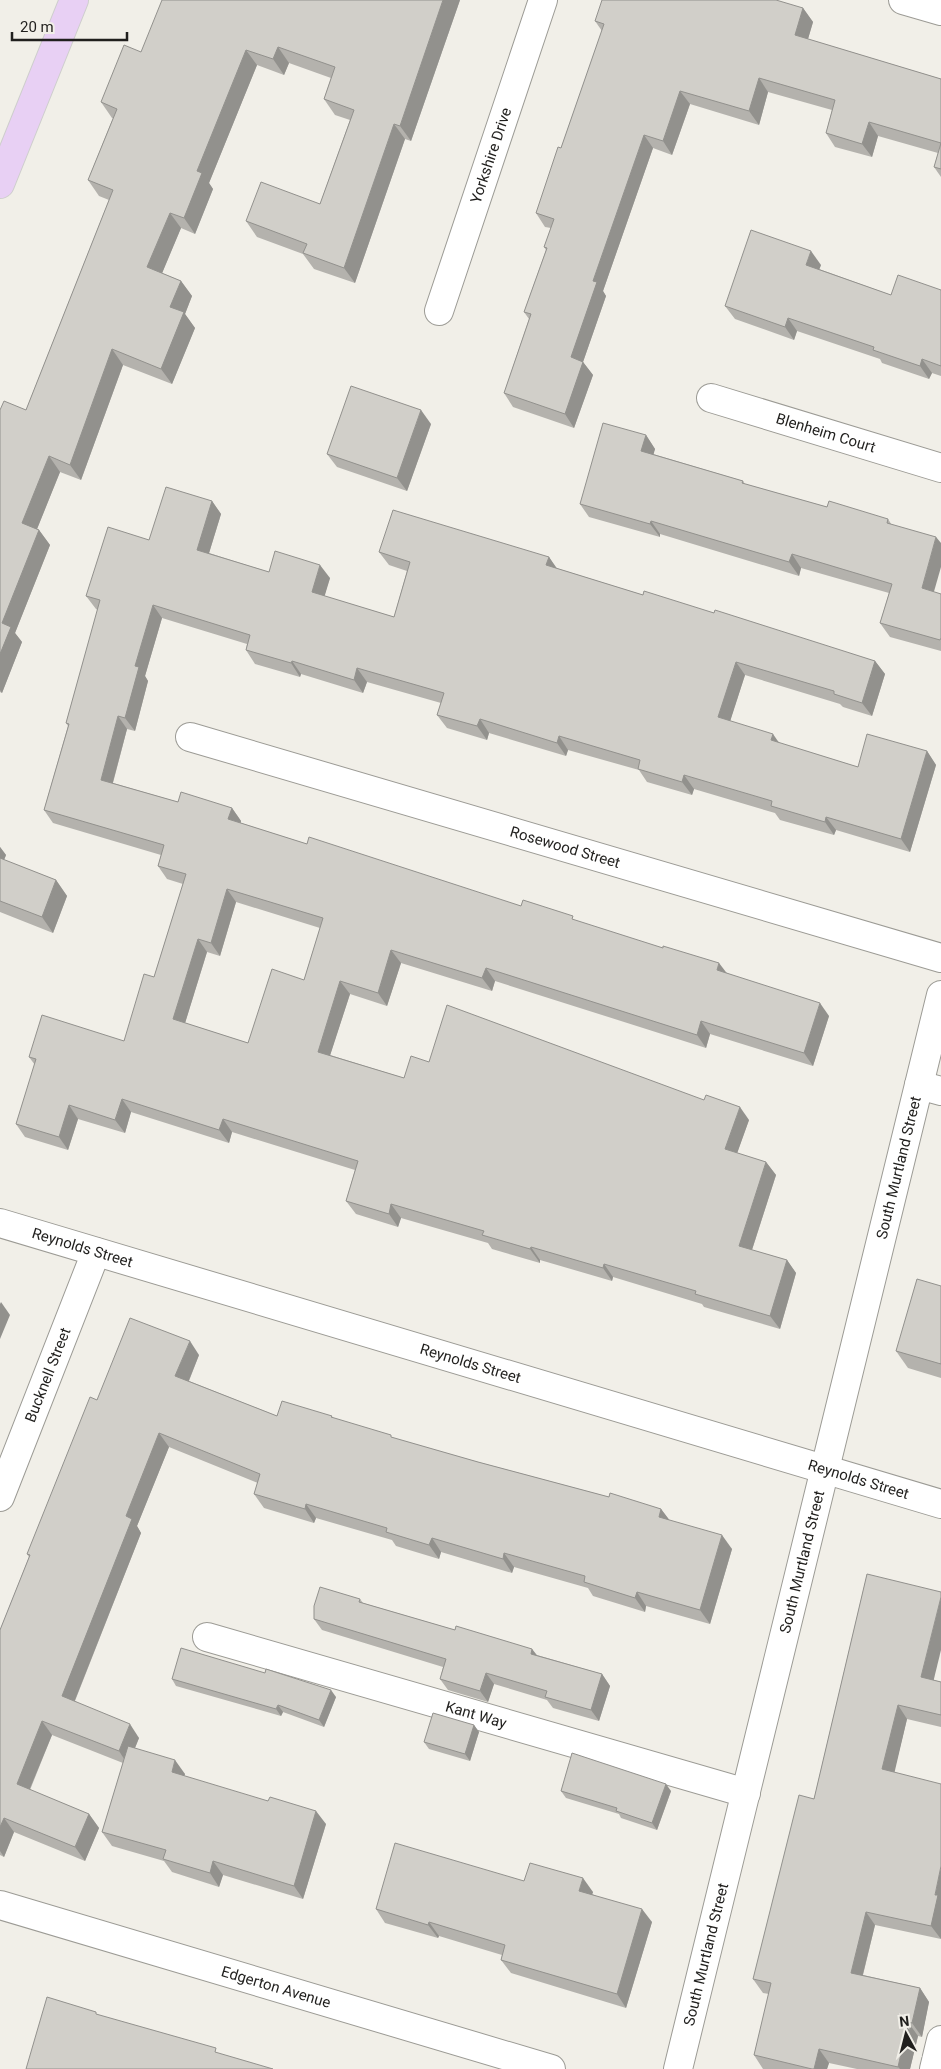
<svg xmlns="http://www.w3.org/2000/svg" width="941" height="2069" font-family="Roboto,sans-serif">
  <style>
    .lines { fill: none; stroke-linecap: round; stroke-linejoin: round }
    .minor-casing { stroke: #9c9b95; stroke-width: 30 }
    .major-casing { stroke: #cececd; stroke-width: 30 }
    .minor { stroke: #fff; stroke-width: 28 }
    .major { stroke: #e8d0f4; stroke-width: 28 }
    .wall { fill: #b4b2ad; fill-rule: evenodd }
    .shaded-wall { fill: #92918d }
    .building { fill: #d1cfc9; stroke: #92918d; fill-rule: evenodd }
    .labels { text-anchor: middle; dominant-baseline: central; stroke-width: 4.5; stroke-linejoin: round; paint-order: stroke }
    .street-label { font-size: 15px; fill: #201f1d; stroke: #f1efe8 }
  </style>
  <rect width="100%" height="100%" fill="#f1efe8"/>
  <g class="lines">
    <defs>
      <g id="minor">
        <path d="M 903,0 L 941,11"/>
        <path id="s1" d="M 439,311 L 543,0"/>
        <path id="s2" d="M 711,398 L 941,468"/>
        <path id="s3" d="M 190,737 L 941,958"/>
        <path d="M 919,1085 L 941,1091"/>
        <path id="s4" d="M 0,1223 L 941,1504"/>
        <path id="s5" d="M 0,1497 L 96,1252"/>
        <path id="s6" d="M 207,1637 L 746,1793"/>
        <path id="s7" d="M 0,1905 L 551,2069"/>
        <path id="s8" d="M 678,2069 L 941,995"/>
        <path d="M 934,2069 L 941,2040"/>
      </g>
      <path id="major" d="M 0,184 L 74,0"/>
    </defs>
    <use href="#minor" class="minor-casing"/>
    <use href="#major" class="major-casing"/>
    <use href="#minor" class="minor"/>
    <use href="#major" class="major"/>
  </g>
  <g class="wall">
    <path d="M 460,0 L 411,141 L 405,139 L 355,283 L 314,269 L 303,254 L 257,237 L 246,221 L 320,204 L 350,120 L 335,115 L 324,99 L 331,78 L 289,63 L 284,75 L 257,65 L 209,183 L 213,189 L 195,234 L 181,228 L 162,273 L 181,281 L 192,296 L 185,314 L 195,328 L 172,384 L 123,365 L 81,480 L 60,472 L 37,529 L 39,530 L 50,545 L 15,633 L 22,642 L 2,693 L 0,692 L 0,410 L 26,410 L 109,200 L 99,196 L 88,180 L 113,118 L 112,118 L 101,102 L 141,52 Z"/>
    <path d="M 803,8 L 813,22 L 808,39 L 941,79 L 941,177 L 934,167 L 938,153 L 878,136 L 872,157 L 835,147 L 826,133 L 832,110 L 768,92 L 759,125 L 690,104 L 672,155 L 653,148 L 603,291 L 606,296 L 583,362 L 593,375 L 574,428 L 513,407 L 504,393 L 529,319 L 524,312 L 546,250 L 544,247 L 551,228 L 545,227 L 536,213 L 561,148 L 602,31 L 595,21 Z"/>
    <path d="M 821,265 L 819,269 L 891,295 L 941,290 L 941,376 L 932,373 L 929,379 L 882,363 L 880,359 L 797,331 L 794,340 L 735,319 L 725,306 Z"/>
    <path d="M 431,424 L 407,491 L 337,467 L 327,454 Z"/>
    <path d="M 646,435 L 655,449 L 653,454 L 743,481 L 745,484 L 827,507 L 888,519 L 934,592 L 941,594 L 941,651 L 890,637 L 880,623 L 889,593 L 801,568 L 799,576 L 660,534 L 660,537 L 589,517 L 580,504 Z"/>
    <path d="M 212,501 L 221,514 L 209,553 L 269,572 L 330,578 L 324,596 L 394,617 L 407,571 L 389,565 L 379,552 L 549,557 L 556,568 L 643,595 L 714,613 L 875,661 L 885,674 L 872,716 L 843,707 L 840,704 L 745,675 L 730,721 L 779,743 L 858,767 L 927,751 L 936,765 L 910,852 L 836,830 L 834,835 L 780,820 L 775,813 L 694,789 L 692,795 L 647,782 L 639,770 L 568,750 L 566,756 L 489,733 L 487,740 L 447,728 L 437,715 L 441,703 L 367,682 L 363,693 L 301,674 L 300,677 L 255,664 L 246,650 L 247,644 L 162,618 L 145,676 L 148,681 L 135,731 L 127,729 L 113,783 L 178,802 L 232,808 L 241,821 L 241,823 L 307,844 L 521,906 L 576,921 L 727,973 L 829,1016 L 813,1066 L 710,1034 L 706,1048 L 495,981 L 492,991 L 401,963 L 387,1006 L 350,994 L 330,1055 L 404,1078 L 429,1062 L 749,1120 L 737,1153 L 766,1162 L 776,1175 L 752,1250 L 787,1260 L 796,1273 L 780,1329 L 704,1307 L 702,1304 L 613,1277 L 612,1281 L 540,1260 L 540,1263 L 492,1249 L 488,1243 L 401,1218 L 398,1227 L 356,1214 L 346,1201 L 355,1170 L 232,1132 L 229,1143 L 131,1112 L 125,1133 L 78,1119 L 68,1150 L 25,1137 L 16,1124 L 35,1065 L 29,1057 L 124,1041 L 154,977 L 183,884 L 167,879 L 158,866 L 161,855 L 53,823 L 44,810 L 68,726 L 66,723 L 98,610 L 96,609 L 86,596 L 149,540 ZM 236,902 L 320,928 L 304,980 L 248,1043 L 185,1023 L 207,952 L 220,956 Z"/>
    <path d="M 0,847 L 6,855 L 4,860 L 56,880 L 67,896 L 53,933 L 0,912 Z"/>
    <path d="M 941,1286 L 941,1378 L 908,1368 L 896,1351 Z"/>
    <path d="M 199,1355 L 189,1381 L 277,1416 L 332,1416 L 333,1418 L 392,1438 L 478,1462 L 609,1497 L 661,1509 L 669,1520 L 732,1549 L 710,1624 L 646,1606 L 645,1612 L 593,1596 L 588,1588 L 514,1567 L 512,1573 L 441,1552 L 439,1559 L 396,1546 L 392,1540 L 316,1518 L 314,1523 L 264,1508 L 254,1494 L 258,1483 L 169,1447 L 137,1526 L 141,1533 L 75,1701 L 139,1738 L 135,1748 L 185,1774 L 184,1776 L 326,1824 L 303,1899 L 223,1875 L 219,1887 L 172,1872 L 164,1861 L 112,1846 L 102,1832 L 123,1763 L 52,1735 L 30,1790 L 89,1814 L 99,1828 L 85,1861 L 14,1832 L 4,1857 L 0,1855 L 0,1630 L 29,1557 L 27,1554 L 97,1400 Z"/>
    <path d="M 867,1574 L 934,1680 L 941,1682 L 941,1727 L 907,1719 L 894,1772 L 941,1939 L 875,1925 L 863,1975 L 920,1988 L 929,2002 L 922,2037 L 918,2036 L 910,2069 L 857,2069 L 829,2063 L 827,2069 L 763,2069 L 754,2055 L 769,1994 L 763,1993 L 753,1979 L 814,1799 Z"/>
    <path d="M 360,1599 L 363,1603 L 455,1630 L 532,1649 L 537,1655 L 602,1674 L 610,1686 L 599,1721 L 553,1708 L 547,1700 L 494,1684 L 488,1702 L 448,1690 L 440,1679 L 443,1667 L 322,1630 L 314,1619 Z"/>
    <path d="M 172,1679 L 336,1697 L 324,1727 L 283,1712 L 281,1716 L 176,1686 Z"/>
    <path d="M 474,1725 L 479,1732 L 470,1761 L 429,1749 L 424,1742 Z"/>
    <path d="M 561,1791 L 671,1791 L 657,1830 L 621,1818 L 619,1814 L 566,1798 Z"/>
    <path d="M 524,1881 L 593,1892 L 592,1894 L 652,1922 L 626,2008 L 511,1973 L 501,1960 L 502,1955 L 439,1936 L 438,1938 L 385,1923 L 376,1909 Z"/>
  </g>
  <g class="shaded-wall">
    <path d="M 443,0 L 460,0 L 411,141 L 400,126 Z"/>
    <path d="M 803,8 L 813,22 L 805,49 L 795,35 Z"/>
    <path d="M 278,47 L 289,63 L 284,75 L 273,59 Z"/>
    <path d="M 246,50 L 257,65 L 209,183 L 213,189 L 195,234 L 184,218 L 197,171 Z"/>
    <path d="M 759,78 L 768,92 L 759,125 L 749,111 Z"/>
    <path d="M 680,91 L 690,104 L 672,155 L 663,141 Z"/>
    <path d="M 869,122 L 878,136 L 872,157 L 862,144 Z"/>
    <path d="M 394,124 L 405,139 L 355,283 L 344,268 Z"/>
    <path d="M 644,135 L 653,148 L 603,291 L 606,296 L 583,362 L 593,375 L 574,428 L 565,414 L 571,357 L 593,281 Z"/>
    <path d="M 170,213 L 181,228 L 158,283 L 147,267 Z"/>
    <path d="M 811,251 L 821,265 L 816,278 L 806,265 Z"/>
    <path d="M 181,281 L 192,296 L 185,314 L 195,328 L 172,384 L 161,369 L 170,307 Z"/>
    <path d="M 788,318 L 797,331 L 794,340 L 785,327 Z"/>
    <path d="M 112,349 L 123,365 L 81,480 L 70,465 Z"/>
    <path d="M 922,359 L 932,373 L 929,379 L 920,366 Z"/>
    <path d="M 421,410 L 431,424 L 407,491 L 397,478 Z"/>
    <path d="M 646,435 L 655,449 L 651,464 L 641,451 Z"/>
    <path d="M 49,456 L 60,472 L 33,539 L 22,523 Z"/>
    <path d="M 212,501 L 221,514 L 206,563 L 197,550 Z"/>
    <path d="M 651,521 L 660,534 L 660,537 L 650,524 Z"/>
    <path d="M 39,530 L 50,545 L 15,633 L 22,642 L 2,693 L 0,690 L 0,654 L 2,623 Z"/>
    <path d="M 936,537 L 941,543 L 941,567 L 931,602 L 922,588 Z"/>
    <path d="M 792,554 L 801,568 L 799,576 L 789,562 Z"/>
    <path d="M 549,557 L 558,570 L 546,565 Z"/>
    <path d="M 320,565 L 330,578 L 322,605 L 312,592 Z"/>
    <path d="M 153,605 L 162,618 L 145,676 L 148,681 L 135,731 L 125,718 L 135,666 Z"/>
    <path d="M 292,661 L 301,674 L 300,677 L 291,663 Z"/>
    <path d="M 875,661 L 885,674 L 872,716 L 862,703 Z"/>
    <path d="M 736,662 L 745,675 L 727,731 L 718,717 Z"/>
    <path d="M 357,668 L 367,682 L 363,693 L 354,680 Z"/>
    <path d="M 118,716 L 127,729 L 110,793 L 101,780 Z"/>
    <path d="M 480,719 L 489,733 L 487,740 L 477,726 Z"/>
    <path d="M 773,734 L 782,747 L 771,740 Z"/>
    <path d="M 559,736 L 568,750 L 566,756 L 557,743 Z"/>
    <path d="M 927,751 L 936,765 L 910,852 L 901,839 Z"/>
    <path d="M 684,775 L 694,789 L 692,795 L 682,782 Z"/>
    <path d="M 232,808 L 241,821 L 238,833 L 228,819 Z"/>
    <path d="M 826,817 L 836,830 L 834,835 L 825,822 Z"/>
    <path d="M 0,847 L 6,855 L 0,870 Z"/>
    <path d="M 56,880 L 67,896 L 53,933 L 42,917 Z"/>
    <path d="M 227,889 L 236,902 L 220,956 L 211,943 Z"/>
    <path d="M 198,939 L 207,952 L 182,1033 L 173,1019 Z"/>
    <path d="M 391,950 L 401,963 L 387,1006 L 378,993 Z"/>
    <path d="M 719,963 L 729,976 L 717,970 Z"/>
    <path d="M 486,968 L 495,981 L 492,991 L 482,978 Z"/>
    <path d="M 340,981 L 350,994 L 327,1065 L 318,1052 Z"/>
    <path d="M 820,1003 L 829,1016 L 813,1066 L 804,1053 Z"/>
    <path d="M 701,1021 L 710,1034 L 706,1048 L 697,1035 Z"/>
    <path d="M 122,1099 L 131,1112 L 125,1133 L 115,1120 Z"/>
    <path d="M 69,1105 L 78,1119 L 68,1150 L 59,1137 Z"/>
    <path d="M 740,1107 L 749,1120 L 734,1162 L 725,1149 Z"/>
    <path d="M 223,1119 L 232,1132 L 229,1143 L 219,1130 Z"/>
    <path d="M 766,1162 L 776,1175 L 749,1259 L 739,1246 Z"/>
    <path d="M 391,1204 L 401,1218 L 398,1227 L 389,1214 Z"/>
    <path d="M 531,1247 L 540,1260 L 540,1263 L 530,1249 Z"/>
    <path d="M 787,1260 L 796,1273 L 780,1329 L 770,1316 Z"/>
    <path d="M 604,1264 L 613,1277 L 612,1281 L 603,1268 Z"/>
    <path d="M 1,1302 L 10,1315 L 0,1339 L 0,1304 Z"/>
    <path d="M 190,1341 L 199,1355 L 185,1390 L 175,1376 Z"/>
    <path d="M 159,1433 L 169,1447 L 137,1526 L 141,1533 L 71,1710 L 62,1696 L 126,1516 Z"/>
    <path d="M 306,1504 L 316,1518 L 314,1523 L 305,1509 Z"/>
    <path d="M 661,1509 L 671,1522 L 659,1517 Z"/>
    <path d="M 722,1535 L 732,1549 L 710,1624 L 700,1610 Z"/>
    <path d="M 432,1538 L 441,1552 L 439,1559 L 429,1545 Z"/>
    <path d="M 504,1553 L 514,1567 L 512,1573 L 503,1559 Z"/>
    <path d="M 637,1592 L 646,1606 L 645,1612 L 635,1598 Z"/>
    <path d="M 941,1597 L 941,1650 L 931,1691 L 921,1677 Z"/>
    <path d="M 532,1649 L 540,1660 L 531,1654 Z"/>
    <path d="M 486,1673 L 494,1684 L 488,1702 L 480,1691 Z"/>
    <path d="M 602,1674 L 610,1686 L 599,1721 L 591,1710 Z"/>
    <path d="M 331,1690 L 336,1697 L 324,1727 L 319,1720 Z"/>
    <path d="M 278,1705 L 283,1712 L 281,1716 L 276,1709 Z"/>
    <path d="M 898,1705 L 907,1719 L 892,1783 L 882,1769 Z"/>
    <path d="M 42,1721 L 52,1735 L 26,1798 L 17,1784 Z"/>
    <path d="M 130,1724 L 139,1738 L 128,1765 L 119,1751 Z"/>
    <path d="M 474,1725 L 479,1732 L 470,1761 L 465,1754 Z"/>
    <path d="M 175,1760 L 185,1774 L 181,1786 L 172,1772 Z"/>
    <path d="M 666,1784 L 671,1791 L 657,1830 L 652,1823 Z"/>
    <path d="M 316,1811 L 326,1824 L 303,1899 L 294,1886 Z"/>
    <path d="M 89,1814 L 99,1828 L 85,1861 L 75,1847 Z"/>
    <path d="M 4,1818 L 14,1832 L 4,1857 L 0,1851 L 0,1827 Z"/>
    <path d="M 213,1861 L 223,1875 L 219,1887 L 210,1873 Z"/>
    <path d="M 941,1866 L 941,1939 L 931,1926 L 935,1895 Z"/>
    <path d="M 583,1878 L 593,1892 L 589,1904 L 579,1891 Z"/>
    <path d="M 642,1909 L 652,1922 L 626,2008 L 617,1994 Z"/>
    <path d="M 866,1912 L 875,1925 L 860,1986 L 851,1973 Z"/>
    <path d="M 429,1922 L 439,1936 L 438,1938 L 428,1925 Z"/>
    <path d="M 920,1988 L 929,2002 L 922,2037 L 912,2023 Z"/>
    <path d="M 908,2022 L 918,2036 L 910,2069 L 900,2069 L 898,2067 Z"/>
    <path d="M 819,2049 L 829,2063 L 827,2069 L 814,2069 Z"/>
  </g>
  <g class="building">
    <path d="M 162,0 L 443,0 L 400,126 L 394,124 L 344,268 L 303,253 L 307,244 L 246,221 L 261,182 L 320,204 L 354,110 L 324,99 L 335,67 L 278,47 L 273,59 L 246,50 L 197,171 L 202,173 L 184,218 L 170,213 L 147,267 L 181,281 L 170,307 L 184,312 L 161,369 L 112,349 L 70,465 L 49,456 L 22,523 L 39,530 L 2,623 L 11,627 L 0,654 L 0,410 L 4,401 L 26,410 L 113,190 L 88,180 L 117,109 L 101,102 L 124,45 L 141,52 Z"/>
    <path d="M 602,0 L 776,0 L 803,8 L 795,35 L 941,79 L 941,169 L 934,167 L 941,143 L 869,122 L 862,144 L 826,133 L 835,100 L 759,78 L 749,111 L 680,91 L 663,141 L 644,135 L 593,281 L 597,282 L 571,357 L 583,362 L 565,414 L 504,393 L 531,314 L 524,312 L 547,248 L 544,247 L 554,219 L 536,213 L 558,147 L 561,148 L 604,24 L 595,21 Z"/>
    <path d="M 751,230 L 811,251 L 806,265 L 891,295 L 898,275 L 941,290 L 941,366 L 922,359 L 920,366 L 873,350 L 874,347 L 788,318 L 785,327 L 725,306 Z"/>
    <path d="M 351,386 L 421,410 L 397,478 L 327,454 Z"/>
    <path d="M 603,423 L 646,435 L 641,451 L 743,481 L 742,483 L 827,507 L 829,501 L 888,519 L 887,523 L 936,537 L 922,588 L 941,594 L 941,638 L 940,640 L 880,623 L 892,584 L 792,554 L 789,562 L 651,521 L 650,524 L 580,504 Z"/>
    <path d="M 166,487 L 212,501 L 197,550 L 269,572 L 275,551 L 320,565 L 312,592 L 394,617 L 410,562 L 379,552 L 393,510 L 549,557 L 546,565 L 643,595 L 644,591 L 714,613 L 715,610 L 875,661 L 862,703 L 834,694 L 834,691 L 736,662 L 718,717 L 773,734 L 771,740 L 858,767 L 867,734 L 927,751 L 901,839 L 826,817 L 825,822 L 771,806 L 772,801 L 684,775 L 682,782 L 638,769 L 640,760 L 559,736 L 557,743 L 480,719 L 477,726 L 437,715 L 444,693 L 357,668 L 354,680 L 292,661 L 291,663 L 246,650 L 250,635 L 153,605 L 135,666 L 139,667 L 125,718 L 118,716 L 101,780 L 178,802 L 181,792 L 232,808 L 228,819 L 307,844 L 309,837 L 521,906 L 523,900 L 573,916 L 572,919 L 663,948 L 663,946 L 719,963 L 717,970 L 820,1003 L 804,1053 L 701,1021 L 697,1035 L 486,968 L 482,978 L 391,950 L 378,993 L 340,981 L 318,1052 L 404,1078 L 411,1056 L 429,1062 L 447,1005 L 704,1100 L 706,1095 L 740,1107 L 725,1149 L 766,1162 L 739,1246 L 787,1260 L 770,1316 L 695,1294 L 696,1291 L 604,1264 L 603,1268 L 531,1247 L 530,1249 L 482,1235 L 484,1231 L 391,1204 L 389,1214 L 346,1201 L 358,1161 L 223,1119 L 219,1130 L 122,1099 L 115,1120 L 69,1105 L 59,1137 L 16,1124 L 36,1059 L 29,1057 L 42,1015 L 124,1041 L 144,974 L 154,977 L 186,874 L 158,866 L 164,845 L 44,810 L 69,724 L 66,723 L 100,600 L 86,596 L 108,527 L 149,540 ZM 227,889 L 323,918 L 304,980 L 272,969 L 248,1043 L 173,1019 L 198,939 L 211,943 Z"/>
    <path d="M 0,858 L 56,880 L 42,917 L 0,901 Z"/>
    <path d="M 917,1279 L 941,1286 L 941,1364 L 896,1351 Z"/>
    <path d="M 130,1318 L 190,1341 L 175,1376 L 277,1416 L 282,1401 L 332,1416 L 331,1417 L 391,1435 L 391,1437 L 478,1462 L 609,1497 L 610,1493 L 661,1509 L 659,1517 L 722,1535 L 700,1610 L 637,1592 L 635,1598 L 584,1582 L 585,1576 L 504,1553 L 503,1559 L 432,1538 L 429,1545 L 386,1532 L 387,1528 L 306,1504 L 305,1509 L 254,1494 L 260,1474 L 159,1433 L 126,1516 L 132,1519 L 62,1696 L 130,1724 L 119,1751 L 42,1721 L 17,1784 L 89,1814 L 75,1847 L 4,1818 L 0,1827 L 0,1630 L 30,1555 L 27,1554 L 90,1397 L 97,1400 Z"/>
    <path d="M 867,1574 L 941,1592 L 941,1597 L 921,1677 L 941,1682 L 941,1715 L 898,1705 L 882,1769 L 941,1784 L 941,1866 L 935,1895 L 938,1895 L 931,1926 L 866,1912 L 851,1973 L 920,1988 L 912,2023 L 908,2022 L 898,2067 L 819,2049 L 814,2069 L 812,2069 L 754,2055 L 771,1983 L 753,1979 L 799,1795 L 814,1799 Z"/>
    <path d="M 320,1587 L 360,1599 L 359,1602 L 455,1630 L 456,1626 L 532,1649 L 531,1654 L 602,1674 L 591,1710 L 545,1697 L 547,1691 L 486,1673 L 480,1691 L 440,1679 L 446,1659 L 314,1619 L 314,1606 Z"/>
    <path d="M 181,1648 L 265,1673 L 266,1669 L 331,1690 L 319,1720 L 278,1705 L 276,1709 L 172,1679 Z"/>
    <path d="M 433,1713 L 474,1725 L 465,1754 L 424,1742 Z"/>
    <path d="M 128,1746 L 175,1760 L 172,1772 L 268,1801 L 270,1797 L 316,1811 L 294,1886 L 213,1861 L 210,1873 L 163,1859 L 166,1850 L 102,1832 Z"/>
    <path d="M 572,1753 L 666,1784 L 652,1823 L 616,1811 L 617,1808 L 561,1791 Z"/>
    <path d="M 395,1843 L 524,1881 L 530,1863 L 583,1878 L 579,1891 L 642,1909 L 617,1994 L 501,1960 L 505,1945 L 429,1922 L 428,1925 L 376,1909 Z"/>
    <path d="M 47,1997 L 96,2012 L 96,2014 L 216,2048 L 215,2052 L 273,2069 L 26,2069 Z"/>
  </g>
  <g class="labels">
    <g class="street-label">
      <text stroke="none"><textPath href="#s1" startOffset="164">Yorkshire Drive</textPath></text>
      <text stroke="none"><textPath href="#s2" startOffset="120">Blenheim Court</textPath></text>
      <text stroke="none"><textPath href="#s3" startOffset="391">Rosewood Street</textPath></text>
      <text stroke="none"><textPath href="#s8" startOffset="928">South Murtland Street</textPath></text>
      <text stroke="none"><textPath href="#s4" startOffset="86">Reynolds Street</textPath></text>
      <text stroke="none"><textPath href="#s4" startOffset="491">Reynolds Street</textPath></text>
      <text stroke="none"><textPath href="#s5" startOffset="131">Bucknell Street</textPath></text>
      <text stroke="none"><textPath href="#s4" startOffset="896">Reynolds Street</textPath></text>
      <text stroke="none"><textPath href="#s8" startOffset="522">South Murtland Street</textPath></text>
      <text stroke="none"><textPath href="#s6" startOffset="280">Kant Way</textPath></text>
      <text stroke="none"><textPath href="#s8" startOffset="118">South Murtland Street</textPath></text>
      <text stroke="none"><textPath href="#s7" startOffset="288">Edgerton Avenue</textPath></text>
    </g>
  </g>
  <g transform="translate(906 2034) rotate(353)" stroke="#f1efe8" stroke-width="4" paint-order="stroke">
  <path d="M0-4L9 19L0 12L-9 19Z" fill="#201f1d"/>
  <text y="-8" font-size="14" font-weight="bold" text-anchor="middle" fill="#201f1d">N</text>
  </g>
  <path d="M12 32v8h115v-8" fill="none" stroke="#201f1d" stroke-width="2.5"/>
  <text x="20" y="32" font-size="15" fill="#201f1d" stroke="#f1efe8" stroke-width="4" paint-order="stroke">20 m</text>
</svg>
